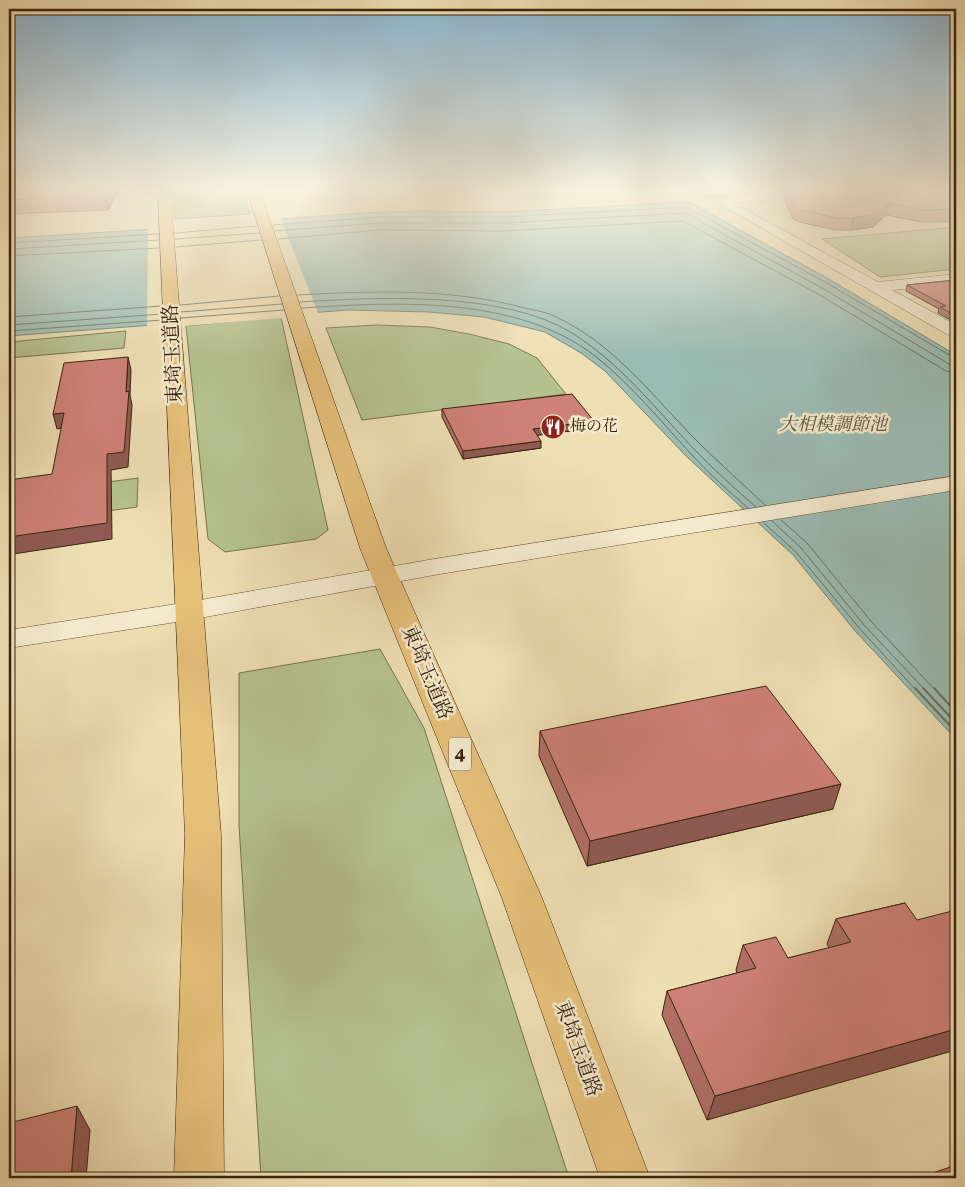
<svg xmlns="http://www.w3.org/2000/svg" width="965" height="1187" font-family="Vollkorn,'Noto Serif JP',serif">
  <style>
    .green { fill: #b5c28f; stroke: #77734e }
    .water { fill: #9bbcb3; stroke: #747f71 }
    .pier { fill: #eedfb3 }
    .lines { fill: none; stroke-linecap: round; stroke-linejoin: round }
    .shore-far1 { stroke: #6a7060; stroke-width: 1 }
    .shore { stroke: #6a7060; stroke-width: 2 }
    .minor-casing { stroke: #665336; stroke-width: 1 }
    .highway-casing { stroke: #39240d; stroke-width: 1 }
    .minor { fill: #f4eace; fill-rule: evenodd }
    .highway { fill: #e7c07a; fill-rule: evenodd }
    .wall { fill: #b06f66; stroke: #39240d }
    .shaded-wall { fill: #905a53; stroke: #39240d }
    .building { fill: #cd8177; stroke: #39240d }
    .labels { text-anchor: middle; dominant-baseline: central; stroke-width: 5; stroke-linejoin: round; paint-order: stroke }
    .far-poi-label { font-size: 16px; fill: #39240d; stroke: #f4eace; text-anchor: start }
    .far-water-label { font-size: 18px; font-style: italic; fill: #56523f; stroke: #f4eace }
    .shield { fill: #f4eace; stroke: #715f47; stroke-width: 1 }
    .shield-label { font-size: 19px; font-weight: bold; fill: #39240d }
    .street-label { font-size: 20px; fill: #39240d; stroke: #f4eace }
  </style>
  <rect width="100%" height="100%" fill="#eedfb3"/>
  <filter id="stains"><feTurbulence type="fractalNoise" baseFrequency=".004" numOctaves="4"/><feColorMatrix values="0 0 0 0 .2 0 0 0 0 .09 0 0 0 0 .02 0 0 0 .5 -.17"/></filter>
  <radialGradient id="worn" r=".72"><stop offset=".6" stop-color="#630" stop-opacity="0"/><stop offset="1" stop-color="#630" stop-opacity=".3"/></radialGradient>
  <g class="green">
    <path d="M 173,190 L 243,190 L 250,214 L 175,219 Z"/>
    <path d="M 683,190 L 755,190 L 762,194 L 703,198 L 694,192 Z"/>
    <path d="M 956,227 L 956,269 L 880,277 L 822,239 Z"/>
    <path d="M 281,317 L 328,530 L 316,539 L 225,552 L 208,539 L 186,326 Z"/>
    <path d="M 377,325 L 430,327 L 469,334 L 509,344 L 537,358 L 566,394 L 362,420 L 326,328 Z"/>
    <path d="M 126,331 L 124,348 L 9,358 L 9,342 Z"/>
    <path d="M 138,478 L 137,507 L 26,522 L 32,492 Z"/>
    <path d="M 380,649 L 424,728 L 569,1178 L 261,1178 L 239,825 L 239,673 Z"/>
  </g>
  <path class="water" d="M 682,202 L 691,203 L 827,278 L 956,355 L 956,739 L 856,632 L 793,555 L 686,456 L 605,371 L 581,353 L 545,332 L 484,317 L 429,312 L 348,310 L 9,336 L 9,238 L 140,230 L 360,213 L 420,211 L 504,212 Z"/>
  <path class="pier" d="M 280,217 L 319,315 L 147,329 L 148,227 Z"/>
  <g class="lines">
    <g class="shore-far1">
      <path d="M 273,225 L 379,217 L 505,217 L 686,207 L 825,282 L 956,359"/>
      <path d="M 275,231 L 379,223 L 505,223 L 685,213 L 822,288 L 949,364 L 956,366"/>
      <path d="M 175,233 L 257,226"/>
      <path d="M 175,239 L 259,233"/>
      <path d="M 278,239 L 379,230 L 505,231 L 683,221 L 818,294 L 946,371 L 956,373"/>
      <path d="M 9,243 L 159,234"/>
      <path d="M 176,247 L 261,240"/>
      <path d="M 9,249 L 159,240"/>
      <path d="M 9,256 L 159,248"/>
      <path d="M 298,295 C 372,291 448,288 521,307 C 531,310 544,311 554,316 C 614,343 653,397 699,443 C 720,464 743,484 765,505"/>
      <path d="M 300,302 C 377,297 505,291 572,333 C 620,363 654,407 692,447 C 712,468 734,488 756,507"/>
      <path d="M 180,305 L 279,296"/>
      <path d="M 302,308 C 396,302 516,295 595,356 C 632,385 661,422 693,456 C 710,475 729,491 748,508"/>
      <path d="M 181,312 L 282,304"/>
      <path d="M 9,317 L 162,306"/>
      <path d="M 181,318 L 284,310"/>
      <path d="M 9,325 L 162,314"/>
      <path d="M 9,331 L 162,320"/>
      <path d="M 781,520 L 807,543 L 870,620 L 935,690"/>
      <path d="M 772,521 L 801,548 L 864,625 L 925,690"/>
      <path d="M 764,523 L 796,552 L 860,629 L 916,690"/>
    </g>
    <g class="shore">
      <path d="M 915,688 L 956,732"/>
      <path d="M 923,688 L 956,723"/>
      <path d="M 934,688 L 956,712"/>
    </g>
    <defs>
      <g id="minor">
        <path d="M 382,190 L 561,190 L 555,194 L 497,197 L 390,196 L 386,195 Z"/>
        <path d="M 793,190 L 840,190 L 834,194 L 733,203 L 878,282 L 956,274 L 956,284 L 892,290 L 956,325 L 956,337 L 950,336 L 718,203 L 730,195 Z"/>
        <path d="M 956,476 L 956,490 L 434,575 L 189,620 L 9,648 L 9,630 L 189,602 L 434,559 Z"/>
      </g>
      <g id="highway">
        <path d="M 158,190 L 170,190 L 221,835 L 224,1178 L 174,1178 L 185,835 Z"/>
        <path d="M 247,190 L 259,190 L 386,548 L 542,898 L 650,1178 L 600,1178 L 502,898 L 360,548 Z"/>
      </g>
    </defs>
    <use href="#minor" class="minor-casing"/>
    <use href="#highway" class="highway-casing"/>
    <use href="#minor" class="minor"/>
    <use href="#highway" class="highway"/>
  </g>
  <g class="wall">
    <path d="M 9,190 L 119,190 L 108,210 L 9,214 Z"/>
    <path d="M 786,190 L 956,190 L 956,220 L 950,222 L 922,222 L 886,215 L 873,227 L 851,230 L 835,230 L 799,222 L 793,219 L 784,200 Z"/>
    <path d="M 956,280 L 956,323 L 938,313 L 939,309 L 906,291 L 907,285 Z"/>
    <path d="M 442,409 L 593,428 L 537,435 L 541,448 L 463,459 L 442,417 Z"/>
    <path d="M 540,731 L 833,809 L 587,866 L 539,756 Z"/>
    <path d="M 905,903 L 707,1120 L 662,1015 L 667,991 L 737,973 L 736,970 L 743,945 L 788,958 L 829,948 L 827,944 L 836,919 Z"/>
  </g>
  <g class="shaded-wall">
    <path d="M 109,190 L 119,190 L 108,210 L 105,196 Z"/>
    <path d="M 889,203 L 886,215 L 873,227 L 851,230 L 853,218 Z"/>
    <path d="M 956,209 L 956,220 L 950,222 L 954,210 Z"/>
    <path d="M 128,357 L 131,370 L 130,395 L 132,405 L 128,467 L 111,470 L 112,539 L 13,554 L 9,576 L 9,537 L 107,454 L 126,392 Z"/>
    <path d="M 64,413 L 68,427 L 57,429 L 53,414 Z"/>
    <path d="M 594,421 L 593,428 L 533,436 L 533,429 Z"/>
    <path d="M 541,441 L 541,448 L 463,459 L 463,451 Z"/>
    <path d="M 841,784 L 833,809 L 587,866 L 590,841 Z"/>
    <path d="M 956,1029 L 956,1050 L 707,1120 L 715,1096 Z"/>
    <path d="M 77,1106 L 90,1130 L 86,1178 L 71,1178 Z"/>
  </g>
  <g class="building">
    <path d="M 9,190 L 109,190 L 105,196 L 9,200 Z"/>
    <path d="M 786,190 L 956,190 L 956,209 L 925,210 L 889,203 L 875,214 L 853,218 L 838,218 L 801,210 L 795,207 Z"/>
    <path d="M 956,280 L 956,316 L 940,307 L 946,306 L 907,285 Z"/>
    <path d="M 128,357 L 126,392 L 129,391 L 124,452 L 107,454 L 107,523 L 9,537 L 9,480 L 52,474 L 64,413 L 53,414 L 64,363 Z"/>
    <path d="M 572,394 L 594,421 L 533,429 L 541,441 L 463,451 L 442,409 Z"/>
    <path d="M 766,686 L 841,784 L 590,841 L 540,731 Z"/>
    <path d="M 905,903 L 917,920 L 956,910 L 956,1029 L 715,1096 L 667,991 L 756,968 L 743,945 L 776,937 L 788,958 L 851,942 L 836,919 Z"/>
    <path d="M 77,1106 L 71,1178 L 9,1178 L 9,1123 Z"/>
    <path d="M 956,1165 L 956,1178 L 926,1178 L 924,1176 Z"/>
  </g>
  <linearGradient id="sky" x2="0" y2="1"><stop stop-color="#89b7d3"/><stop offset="0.53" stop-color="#f7f1dd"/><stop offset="1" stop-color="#f7f1dd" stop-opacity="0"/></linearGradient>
  <rect width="965" height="356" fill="url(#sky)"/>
  <defs>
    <symbol id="restaurant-disc" viewBox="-11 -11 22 22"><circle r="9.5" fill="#8f2418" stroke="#f4eace"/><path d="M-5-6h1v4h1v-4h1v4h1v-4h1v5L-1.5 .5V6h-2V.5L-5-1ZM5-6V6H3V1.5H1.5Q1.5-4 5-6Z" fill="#fff"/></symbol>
  </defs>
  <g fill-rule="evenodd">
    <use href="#restaurant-disc" x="539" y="413" width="28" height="28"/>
  </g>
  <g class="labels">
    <g class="far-poi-label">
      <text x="570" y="427">梅の花</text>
    </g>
    <g class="far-water-label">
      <text x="833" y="425">大相模調節池</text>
    </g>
    <rect class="shield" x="449" y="737.5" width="22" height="33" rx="4"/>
    <g class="shield-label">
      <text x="460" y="754">4</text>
    </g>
    <g class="street-label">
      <text transform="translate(174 354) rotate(-93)">東埼玉道路</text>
      <text transform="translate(426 673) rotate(67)">東埼玉道路</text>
      <text transform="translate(577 1049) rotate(70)">東埼玉道路</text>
    </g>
  </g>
  <rect width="965" height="1187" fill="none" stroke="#eedfb3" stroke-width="30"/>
  <rect x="10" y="10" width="945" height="1167" fill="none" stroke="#39240d" stroke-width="2.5"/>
  <rect x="15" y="15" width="935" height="1157" fill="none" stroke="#39240d"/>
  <rect width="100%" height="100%" filter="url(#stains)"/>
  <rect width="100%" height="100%" fill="url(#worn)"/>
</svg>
